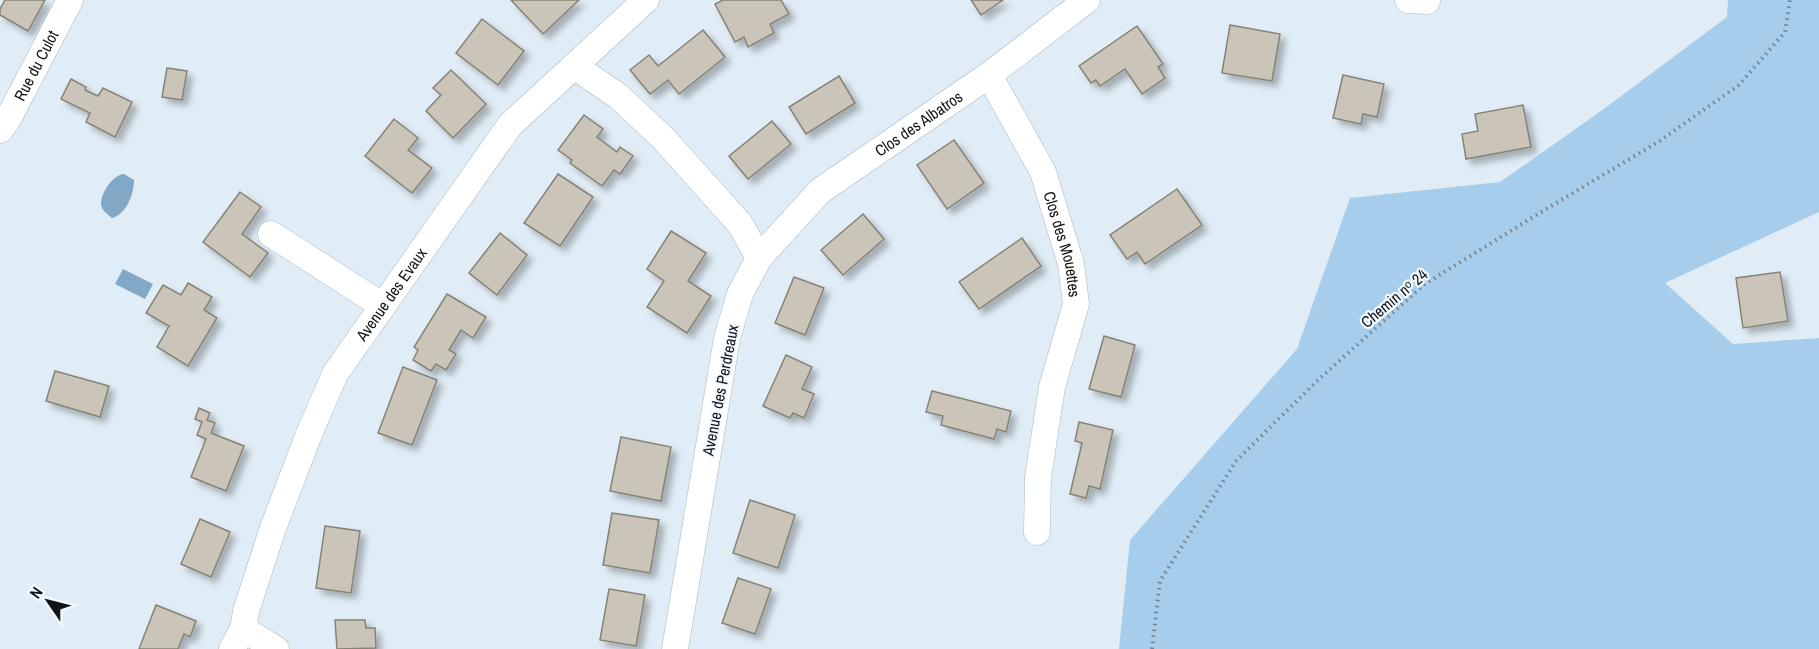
<svg xmlns="http://www.w3.org/2000/svg" width="1819" height="649" font-family="'Archivo Narrow',sans-serif">
  <style>
    .green { fill: #a6cdec }
    .water { fill: #81a8c6 }
    .building { fill: #cac5b8; stroke: #868276; stroke-width: 1.5; filter: url(#shadow) }
    .lines { fill: none; stroke-linecap: round; stroke-linejoin: round }
    .minor-casing { stroke: #aab5bf; stroke-width: 27 }
    .path { stroke: #798187; stroke-width: 4; stroke-dasharray: 1.5 4.5; stroke-linecap: butt }
    .minor { stroke: #fff; stroke-width: 26 }
    .labels { text-anchor: middle; dominant-baseline: central; stroke-width: 4.5; stroke-linejoin: round; paint-order: stroke }
    .street-label { font-size: 16px; fill: #111518; stroke: #f2f9ff }
  </style>
  <defs>
    <filter id="shadow"><feDropShadow dx="5.5" dy="5.5" stdDeviation="3" flood-color="#0004"/></filter>
  </defs>
  <rect width="100%" height="100%" fill="#e1edf6"/>
  <path class="green" d="M 1728,0 L 1819,0 L 1819,212 L 1665,283 L 1733,344 L 1819,338 L 1819,649 L 1119,649 L 1130,540 L 1297,349 L 1350,198 L 1500,182 L 1601,111 L 1727,17 Z"/>
  <g class="water">
    <path d="M 124,174 L 134,180 C 134,194 126,215 112,218 C 107,214 101,210 101,203 C 102,191 113,175 124,174 Z"/>
    <path d="M 123,269 L 153,284 L 145,299 L 115,284 Z"/>
  </g>
  <g class="building">
    <path d="M 5,0 L 45,0 L 28,31 L 0,15 L 0,9 Z"/>
    <path d="M 511,0 L 579,0 L 543,34 Z"/>
    <path d="M 723,0 L 781,0 L 789,14 L 770,24 L 774,33 L 748,47 L 744,37 L 735,42 L 715,4 Z"/>
    <path d="M 971,0 L 1003,0 L 981,15 Z"/>
    <path d="M 482,19 L 524,51 L 498,85 L 456,53 Z"/>
    <path d="M 1230,25 L 1280,34 L 1272,81 L 1222,73 Z"/>
    <path d="M 1137,26 L 1163,64 L 1158,67 L 1165,78 L 1142,94 L 1125,69 L 1100,86 L 1096,80 L 1091,83 L 1079,66 Z"/>
    <path d="M 703,30 L 725,57 L 679,94 L 668,80 L 650,94 L 630,70 L 649,55 L 658,66 Z"/>
    <path d="M 167,68 L 187,71 L 182,100 L 162,97 Z"/>
    <path d="M 451,70 L 486,104 L 453,138 L 426,111 L 441,95 L 433,88 Z"/>
    <path d="M 1343,75 L 1384,84 L 1377,117 L 1363,114 L 1361,124 L 1333,118 Z"/>
    <path d="M 839,76 L 855,103 L 806,134 L 789,107 Z"/>
    <path d="M 71,79 L 86,87 L 85,90 L 98,96 L 103,88 L 132,102 L 115,137 L 86,122 L 90,113 L 61,99 Z"/>
    <path d="M 1523,105 L 1531,147 L 1466,159 L 1462,134 L 1478,131 L 1475,114 Z"/>
    <path d="M 584,115 L 603,129 L 597,137 L 617,152 L 620,147 L 633,156 L 620,174 L 614,170 L 602,186 L 570,163 L 572,160 L 558,150 Z"/>
    <path d="M 394,119 L 418,138 L 408,150 L 432,168 L 412,193 L 365,156 Z"/>
    <path d="M 772,121 L 791,144 L 748,179 L 729,156 Z"/>
    <path d="M 954,140 L 984,183 L 947,209 L 917,165 Z"/>
    <path d="M 558,174 L 593,197 L 560,246 L 524,223 Z"/>
    <path d="M 1177,189 L 1202,225 L 1145,264 L 1137,252 L 1127,259 L 1110,235 Z"/>
    <path d="M 240,192 L 261,207 L 242,234 L 268,253 L 250,277 L 203,242 Z"/>
    <path d="M 863,214 L 884,239 L 843,275 L 821,250 Z"/>
    <path d="M 671,231 L 706,253 L 688,281 L 711,296 L 687,333 L 647,307 L 664,281 L 647,269 Z"/>
    <path d="M 500,233 L 527,255 L 497,295 L 469,273 Z"/>
    <path d="M 1022,238 L 1041,266 L 979,309 L 959,282 Z"/>
    <path d="M 1780,272 L 1788,321 L 1743,328 L 1736,278 Z"/>
    <path d="M 794,277 L 824,288 L 805,335 L 775,323 Z"/>
    <path d="M 188,283 L 212,297 L 204,310 L 217,318 L 188,366 L 157,347 L 169,326 L 146,313 L 163,285 L 181,295 Z"/>
    <path d="M 447,294 L 486,317 L 473,338 L 461,330 L 449,350 L 456,354 L 446,370 L 436,364 L 431,371 L 413,360 L 418,350 L 414,347 Z"/>
    <path d="M 1104,336 L 1135,345 L 1121,397 L 1089,389 Z"/>
    <path d="M 786,355 L 812,367 L 802,389 L 814,394 L 804,418 L 793,413 L 790,418 L 763,406 Z"/>
    <path d="M 403,367 L 437,380 L 412,445 L 378,433 Z"/>
    <path d="M 55,371 L 109,386 L 100,417 L 46,401 Z"/>
    <path d="M 932,391 L 1011,411 L 1006,432 L 997,429 L 994,439 L 941,425 L 943,416 L 926,412 Z"/>
    <path d="M 199,408 L 210,413 L 207,420 L 215,423 L 211,433 L 244,446 L 226,491 L 191,477 L 206,439 L 197,435 L 202,422 L 195,419 Z"/>
    <path d="M 1079,422 L 1113,430 L 1100,489 L 1089,486 L 1086,498 L 1070,494 L 1082,443 L 1075,441 Z"/>
    <path d="M 621,437 L 671,447 L 661,501 L 610,491 Z"/>
    <path d="M 750,500 L 795,515 L 778,568 L 733,553 Z"/>
    <path d="M 612,513 L 659,520 L 650,573 L 603,565 Z"/>
    <path d="M 200,519 L 230,532 L 211,577 L 181,564 Z"/>
    <path d="M 325,526 L 360,531 L 351,593 L 316,588 Z"/>
    <path d="M 738,578 L 771,589 L 755,634 L 722,623 Z"/>
    <path d="M 609,589 L 645,595 L 636,646 L 600,640 Z"/>
    <path d="M 156,605 L 196,621 L 190,637 L 184,634 L 178,649 L 139,649 Z"/>
    <path d="M 335,620 L 365,620 L 366,628 L 375,628 L 376,648 L 337,649 Z"/>
  </g>
  <g class="lines">
    <defs>
      <g id="minor">
        <path d="M 1408,0 L 1427,1"/>
        <path d="M 574,66 L 618,96 L 663,138 L 740,224 L 759,258 L 740,294 L 727,338 L 675,649"/>
        <path id="s1" d="M 989,75 L 1043,172 L 1071,264 L 1076,304 L 1052,387 L 1038,477 L 1037,532"/>
        <path id="s2" d="M 0,130 L 8,119 L 70,0"/>
        <path d="M 271,234 L 383,306"/>
        <path id="s3" d="M 759,258 L 820,191 L 989,75 L 1087,0"/>
        <path d="M 243,629 L 276,649"/>
        <path id="s4" d="M 232,649 L 243,629 L 246,611 L 273,528 L 309,434 L 335,374 L 510,125 L 646,0"/>
      </g>
    </defs>
    <use href="#minor" class="minor-casing"/>
    <path class="path" d="M 1152,649 L 1160,581 L 1236,461 L 1318,380 L 1425,284 L 1538,214 L 1658,142 L 1739,85 L 1785,32 L 1790,0"/>
    <use href="#minor" class="minor"/>
  </g>
  <g class="labels">
    <g class="street-label">
      <text stroke="none"><textPath href="#s2" startOffset="74">Rue du Culot</textPath></text>
      <text stroke="none"><textPath href="#s3" startOffset="210">Clos des Albatros</textPath></text>
      <text stroke="none"><textPath href="#s1" startOffset="186">Clos des Mouettes</textPath></text>
      <text stroke="none"><textPath href="#s4" startOffset="392">Avenue des Evaux</textPath></text>
      <text transform="translate(1394 298) rotate(-40)">Chemin nᵒ 24</text>
      <text transform="translate(720 390) rotate(-79)">Avenue des Perdreaux</text>
    </g>
  </g>
  <g transform="translate(48 601) rotate(305)" stroke="#f2f9ff" stroke-width="4.5" paint-order="stroke">
  <path d="M0-4.5L10 22L0 15L-10 22Z" fill="#111518"/>
  <text y="-9" font-size="16" font-weight="bold" text-anchor="middle" fill="#111518">N</text>
  </g>
</svg>
